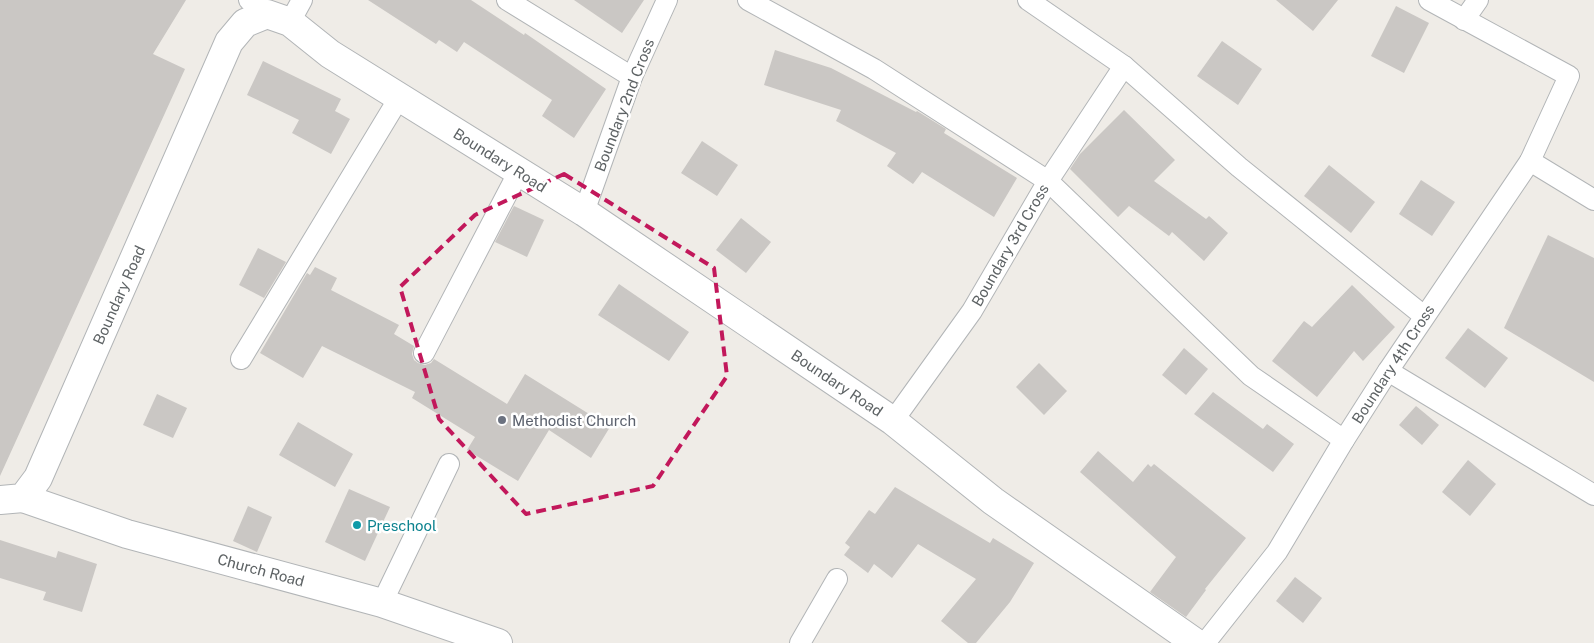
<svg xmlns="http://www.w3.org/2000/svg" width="1594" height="643" font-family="'Public Sans',sans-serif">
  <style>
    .building { fill: #cac7c4 }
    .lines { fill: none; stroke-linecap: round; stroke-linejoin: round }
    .lane-casing { stroke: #b2b5b7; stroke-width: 22 }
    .street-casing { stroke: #b2b5b7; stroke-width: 30 }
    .lane { stroke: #fff; stroke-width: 20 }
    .street { stroke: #fff; stroke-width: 28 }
    .marked { fill: none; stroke: #c2185b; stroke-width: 4; stroke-dasharray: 10 6; stroke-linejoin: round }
    .worship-dot { fill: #6b7280; stroke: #fff; stroke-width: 2 }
    .culture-dot { fill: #0f9aa8; stroke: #fff; stroke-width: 2 }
    .labels { text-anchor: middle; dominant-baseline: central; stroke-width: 5; stroke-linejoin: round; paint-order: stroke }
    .street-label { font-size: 15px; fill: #5e6365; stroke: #fff }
    .worship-label { font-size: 15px; fill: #5b616d; stroke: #fff; text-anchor: start }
    .culture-label { font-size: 15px; fill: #0d838f; stroke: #fff; text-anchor: start }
  </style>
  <rect width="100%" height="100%" fill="#efece7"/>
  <g class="building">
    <path d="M 0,0 L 186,0 L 153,54 L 185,69 L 0,476 Z"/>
    <path d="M 368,0 L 471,0 L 524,35 L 525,33 L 606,89 L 574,138 L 542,116 L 552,100 L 464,42 L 457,52 L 439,40 L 436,44 Z"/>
    <path d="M 574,0 L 644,0 L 622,33 Z"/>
    <path d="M 1276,0 L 1338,0 L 1313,31 Z"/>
    <path d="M 1396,6 L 1429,23 L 1404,73 L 1371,56 Z"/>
    <path d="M 1222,41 L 1262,69 L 1238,105 L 1197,76 Z"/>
    <path d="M 775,50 L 831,68 L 916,112 L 917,111 L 946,129 L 944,133 L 1017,178 L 994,217 L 922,172 L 913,184 L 887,166 L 896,153 L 836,121 L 841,110 L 764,85 Z"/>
    <path d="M 263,61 L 341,99 L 335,111 L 350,119 L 331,154 L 292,133 L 299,120 L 247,95 Z"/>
    <path d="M 1124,110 L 1175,160 L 1154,181 L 1206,219 L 1209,216 L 1228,233 L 1204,261 L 1172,232 L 1169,236 L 1129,206 L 1118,217 L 1070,169 L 1080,154 Z"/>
    <path d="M 702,141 L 738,165 L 717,196 L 681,173 Z"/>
    <path d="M 1329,165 L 1375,202 L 1351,233 L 1304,196 Z"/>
    <path d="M 1421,180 L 1455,202 L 1432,236 L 1399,214 Z"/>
    <path d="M 514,206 L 544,220 L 527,257 L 495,242 Z"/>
    <path d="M 741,218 L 771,242 L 746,273 L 716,250 Z"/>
    <path d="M 1548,235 L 1594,258 L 1594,382 L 1504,328 Z"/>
    <path d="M 258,248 L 286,262 L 264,298 L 239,285 Z"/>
    <path d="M 315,267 L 337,278 L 331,290 L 399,325 L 394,334 L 414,346 L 412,354 L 414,360 L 418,363 L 425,365 L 431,363 L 434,359 L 507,404 L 525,374 L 610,427 L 591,458 L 549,430 L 518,481 L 467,450 L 475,437 L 412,398 L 415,392 L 322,346 L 303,378 L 260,353 L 307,273 L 310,275 Z"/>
    <path d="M 619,284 L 689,332 L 669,361 L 598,315 Z"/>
    <path d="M 1352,285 L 1395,327 L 1363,361 L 1354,351 L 1317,397 L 1272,361 L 1304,321 L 1312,327 Z"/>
    <path d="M 1468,328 L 1508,358 L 1485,388 L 1445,358 Z"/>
    <path d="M 1184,348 L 1208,369 L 1186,395 L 1162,375 Z"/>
    <path d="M 1039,363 L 1067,391 L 1044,415 L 1016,387 Z"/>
    <path d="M 1213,392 L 1263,429 L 1267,424 L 1294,444 L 1273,472 L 1194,414 Z"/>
    <path d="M 157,394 L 187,408 L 173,438 L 143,425 Z"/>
    <path d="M 1416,406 L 1439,425 L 1422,445 L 1399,425 Z"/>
    <path d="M 298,422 L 353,454 L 335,487 L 279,455 Z"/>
    <path d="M 1098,451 L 1133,482 L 1148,464 L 1151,467 L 1154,464 L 1246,538 L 1205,589 L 1206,590 L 1186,617 L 1150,592 L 1176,557 L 1080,472 Z"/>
    <path d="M 1468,460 L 1496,484 L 1470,516 L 1442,492 Z"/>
    <path d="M 895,487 L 990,543 L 993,538 L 1034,563 L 1010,602 L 976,643 L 968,643 L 941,621 L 976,579 L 918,544 L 892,578 L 874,564 L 868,573 L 844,555 L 850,547 L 845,543 L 869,510 L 875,514 Z"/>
    <path d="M 349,489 L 390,507 L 365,561 L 325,542 Z"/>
    <path d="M 248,506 L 272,517 L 257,552 L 233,541 Z"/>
    <path d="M 0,540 L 56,558 L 58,551 L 97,564 L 82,612 L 43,600 L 46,592 L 0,578 Z"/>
    <path d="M 1295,577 L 1322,598 L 1303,623 L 1276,601 Z"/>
  </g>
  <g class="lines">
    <defs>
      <g id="lane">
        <path d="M 249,0 L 267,14"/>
        <path d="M 507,0 L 632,77"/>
        <path d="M 748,0 L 874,69 L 1048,181 L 1251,376 L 1344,440"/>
        <path d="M 1028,0 L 1124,66 L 1239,167 L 1424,316"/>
        <path d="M 1464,20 L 1478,0"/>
        <path d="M 290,22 L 302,0"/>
        <path d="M 1530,161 L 1594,200"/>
        <path d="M 584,212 L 632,77 L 667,0"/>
        <path d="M 424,353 L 519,171"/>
        <path d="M 241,359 L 399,98"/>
        <path d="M 1388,371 L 1594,495"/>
        <path d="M 893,421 L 972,311 L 1048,181 L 1124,66"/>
        <path d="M 382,603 L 449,464"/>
        <path d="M 800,643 L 837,579"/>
        <path d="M 1205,643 L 1277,552 L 1344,440 L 1388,371 L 1530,161 L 1569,76 L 1429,0"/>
      </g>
      <g id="street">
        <path d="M 23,498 L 127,534 L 382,603 L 498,643"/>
        <path d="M 0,500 L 23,498 L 38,478 L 229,42 L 245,23 L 267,14 L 290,22 L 330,54 L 584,212 L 893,421 L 993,501 L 1196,643"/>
      </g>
    </defs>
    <use href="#lane" class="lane-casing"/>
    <use href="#street" class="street-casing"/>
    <use href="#lane" class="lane"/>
    <use href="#street" class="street"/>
  </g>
  <path class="marked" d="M 564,174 L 714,268 L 727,376 L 653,486 L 526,514 L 439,419 L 400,287 L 475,215 Z"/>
  <circle class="worship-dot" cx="502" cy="420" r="5"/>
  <circle class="culture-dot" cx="357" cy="525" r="5"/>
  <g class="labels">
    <g class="street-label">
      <text transform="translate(624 105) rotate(-69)">Boundary 2nd Cross</text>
      <text transform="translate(500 160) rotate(32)">Boundary Road</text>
      <text transform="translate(1010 245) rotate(-60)">Boundary 3rd Cross</text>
      <text transform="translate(119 295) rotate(-66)">Boundary Road</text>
      <text transform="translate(1393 364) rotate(-57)">Boundary 4th Cross</text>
      <text transform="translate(837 383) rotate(34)">Boundary Road</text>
      <text transform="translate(261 570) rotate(15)">Church Road</text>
    </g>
    <g class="worship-label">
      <text x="512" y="420">Methodist Church</text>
    </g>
    <g class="culture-label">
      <text x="367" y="525">Preschool</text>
    </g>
  </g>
</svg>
